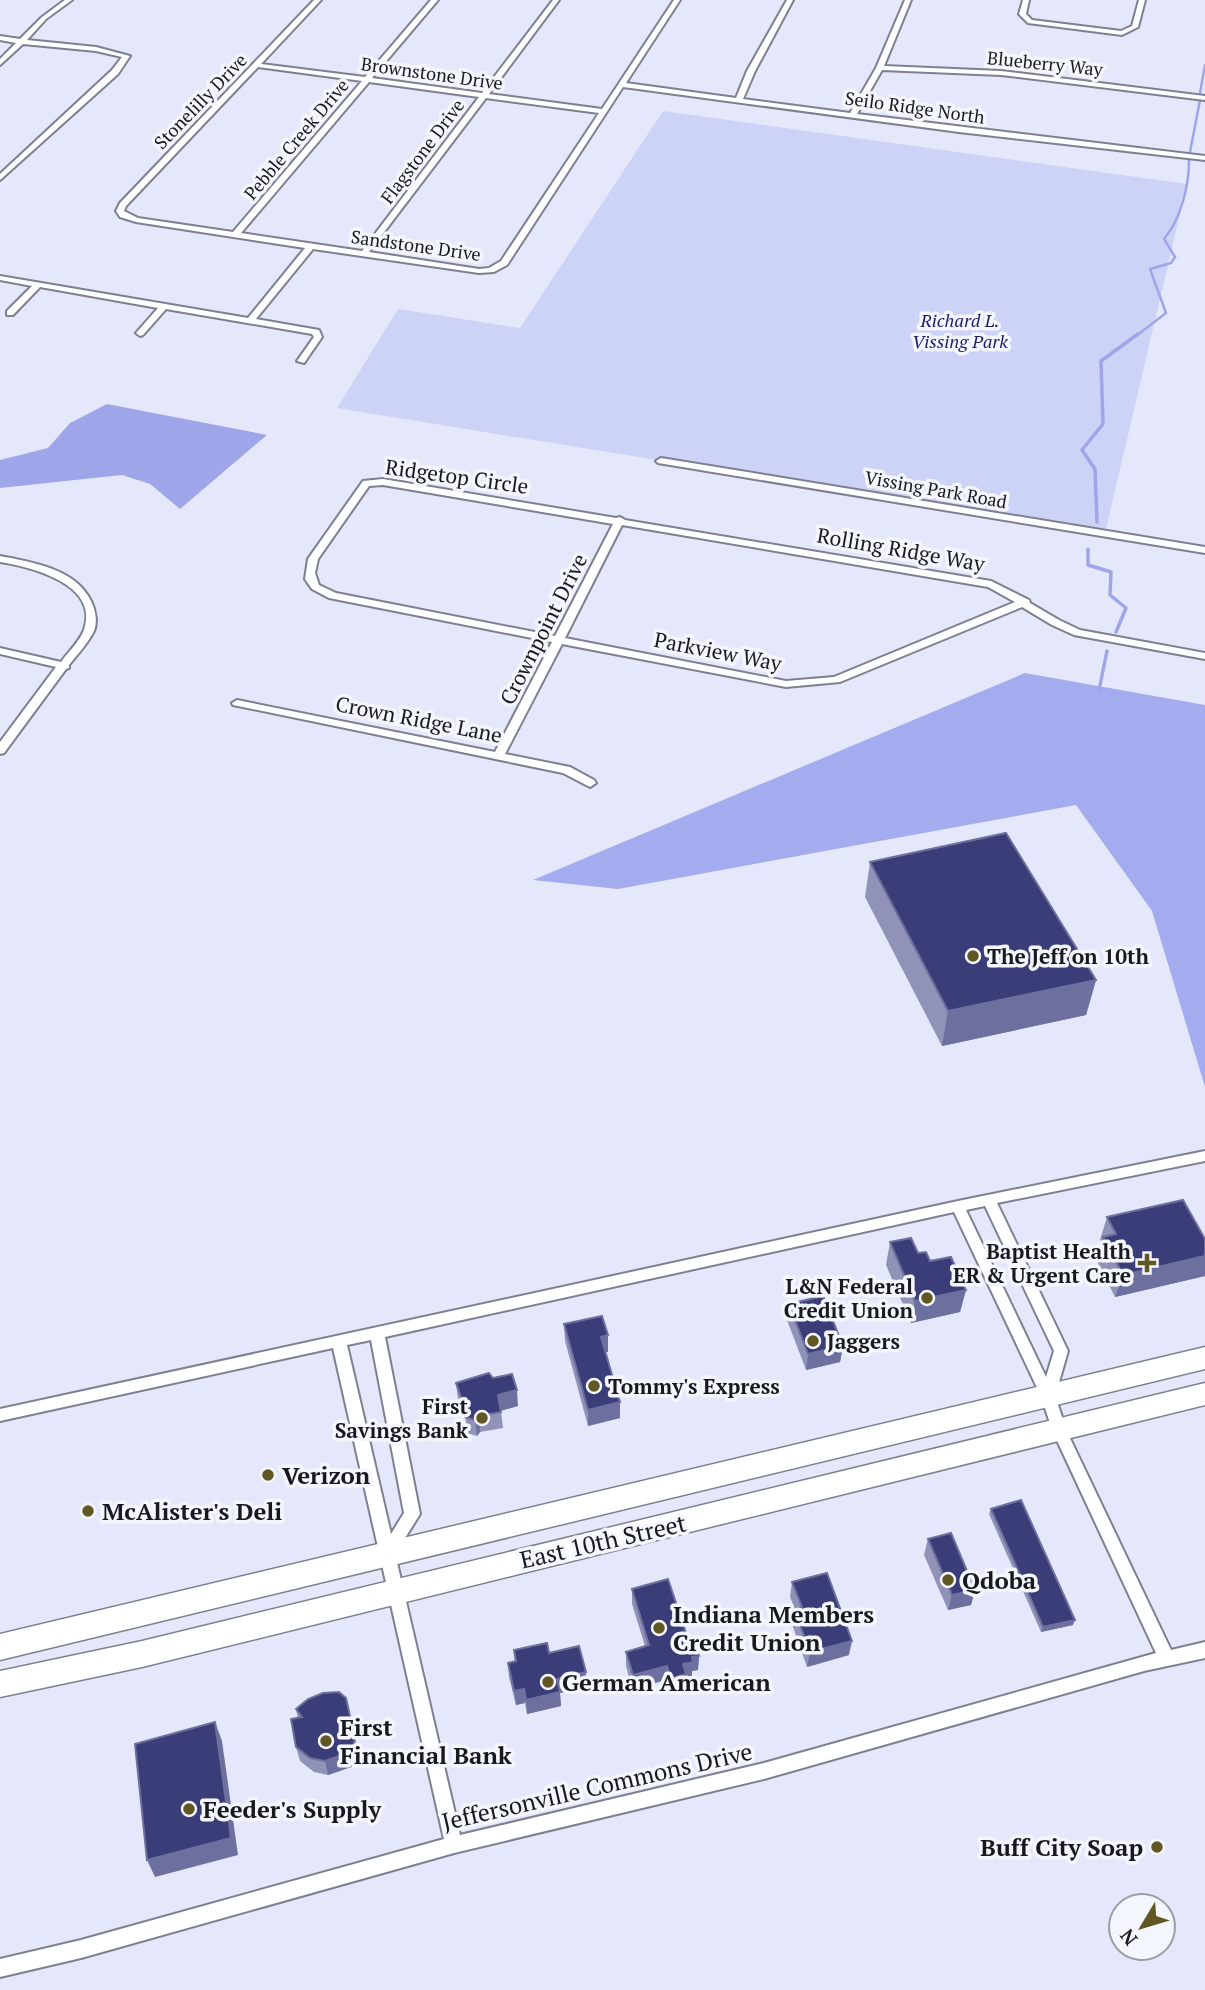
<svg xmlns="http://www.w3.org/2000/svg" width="1205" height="1990" font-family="'PT Serif',serif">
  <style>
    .green { fill: #cdd3f7 }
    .forest { fill: #a4acf0 }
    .water { fill: #9ea6e9 }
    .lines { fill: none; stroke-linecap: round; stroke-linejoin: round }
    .stream-far1 { stroke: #9ea6e9; stroke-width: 2.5 }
    .stream { stroke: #9ea6e9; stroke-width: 3.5 }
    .minor-casing { stroke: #7d8090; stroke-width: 4 }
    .primary-casing { stroke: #7d8090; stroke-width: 3 }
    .minor { fill: #fff; fill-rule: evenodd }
    .primary { fill: #fff; fill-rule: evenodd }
    .wall { fill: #9092b8 }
    .shaded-wall { fill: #6d709e }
    .building { fill: #3a3d77; stroke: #6d709e; stroke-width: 2 }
    .poi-dot { fill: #615724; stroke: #f4f6fd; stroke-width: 2.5 }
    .labels { text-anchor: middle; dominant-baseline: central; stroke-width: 7; stroke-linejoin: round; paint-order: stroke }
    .far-street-label { font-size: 18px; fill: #18191f; stroke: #f4f6fd }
    .far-park-label { font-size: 18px; font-style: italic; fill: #221b68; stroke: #f4f6fd }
    .street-label { font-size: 21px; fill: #18191f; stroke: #f4f6fd }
    .poi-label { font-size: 21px; font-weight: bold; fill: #18191f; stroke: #f4f6fd; text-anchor: start }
    .near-poi-label { font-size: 24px; font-weight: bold; fill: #18191f; stroke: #f4f6fd; text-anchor: start }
    .near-street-label { font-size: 24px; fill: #18191f; stroke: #f4f6fd }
  </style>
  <rect width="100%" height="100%" fill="#e5e8fa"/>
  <path class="green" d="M 663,111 L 1187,184 L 1105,533 L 337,408 L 398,309 L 520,328 Z"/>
  <path class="forest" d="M 1025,673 L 1205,705 L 1205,1087 L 1152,911 L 1076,805 L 618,889 L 533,880 Z"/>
  <path class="water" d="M 107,404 L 267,435 L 180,509 L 150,484 L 122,475 L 0,488 L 0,460 L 48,448 L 70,423 Z"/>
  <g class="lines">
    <g class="stream-far1">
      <path d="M 1200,93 L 1205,65"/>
      <path d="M 1190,152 L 1200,100"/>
      <path d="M 1136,336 L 1166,313 L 1150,269 L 1171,263 L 1175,257 L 1164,239 C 1181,219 1189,186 1189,160"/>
    </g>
    <g class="stream">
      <path d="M 1097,522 L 1095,469 L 1082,450 L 1103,424 L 1101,361 L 1138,334"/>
      <path d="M 1088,549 L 1088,565 L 1111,572 L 1110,595 L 1126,608 L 1116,632"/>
      <path d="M 1099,690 L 1107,651"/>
    </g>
    <defs>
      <g id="minor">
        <path d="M 65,0 L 72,0 L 46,19 L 27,40 L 96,47 L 130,56 L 118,74 L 0,180 L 0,174 L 112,70 L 122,57 L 96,51 L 23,44 L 0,65 L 0,59 L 16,43 L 0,40 L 0,36 L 20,39 L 42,17 Z"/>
        <path d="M 314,0 L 321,0 L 261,64 L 365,77 L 431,0 L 438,0 L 372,78 L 482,93 L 553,0 L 559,0 L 489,94 L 602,109 L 674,0 L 680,0 L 626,83 L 736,98 L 747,71 L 787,0 L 793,0 L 755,71 L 743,99 L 850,113 L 876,68 L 905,0 L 911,0 L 884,66 L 1001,71 L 1205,96 L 1205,100 L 1001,75 L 882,70 L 857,114 L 1205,156 L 1205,160 L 959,132 L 623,87 L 507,265 L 494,272 L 479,273 L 313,249 L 256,319 L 319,330 L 322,337 L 304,363 L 297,361 L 314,337 L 312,334 L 166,309 L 143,335 L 140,336 L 136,333 L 158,308 L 40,287 L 13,315 L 7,315 L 7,311 L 32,286 L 0,280 L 0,276 L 248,318 L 305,248 L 136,222 L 120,217 L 116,211 L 120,203 ZM 258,67 L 362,81 L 233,232 L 138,218 L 124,211 L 126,206 ZM 369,82 L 479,97 L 362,251 L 241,233 ZM 486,98 L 599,113 L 501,261 L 489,268 L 479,269 L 369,252 Z"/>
        <path d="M 1023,0 L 1029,0 L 1026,14 L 1032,20 L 1121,31 L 1132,26 L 1139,0 L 1145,0 L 1138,27 L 1122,35 L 1028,23 L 1019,14 Z"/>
        <path d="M 661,458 L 1205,547 L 1205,553 L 658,463 L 656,461 Z"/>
        <path d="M 383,479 L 616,518 L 620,517 L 625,520 L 991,581 L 1029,600 L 1030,603 L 1059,620 L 1080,630 L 1205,653 L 1205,659 L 1074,635 L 1052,625 L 1022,607 L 840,682 L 786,687 L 562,644 L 505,754 L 570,767 L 594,780 L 596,783 L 590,787 L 563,773 L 233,705 L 232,703 L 237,700 L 495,752 L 552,642 L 329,598 L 312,589 L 305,579 L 308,559 L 363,481 ZM 383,485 L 613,524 L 555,636 L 336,593 L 319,585 L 315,573 L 318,559 L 369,486 ZM 622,525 L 988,587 L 1015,602 L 834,677 L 786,681 L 565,638 Z"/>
        <path d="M 0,556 C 32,562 76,569 91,601 C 96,611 98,624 93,633 C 87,644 77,655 69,665 L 69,668 L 66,669 L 4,753 L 0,754 L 0,742 L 56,667 L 0,654 L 0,648 L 61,662 C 68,652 80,641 84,630 C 100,584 31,567 0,562 Z"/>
        <path d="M 1205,1151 L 1205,1161 L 997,1203 L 1068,1351 L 1055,1396 L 1067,1432 L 1171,1650 L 1205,1642 L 1205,1658 L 1144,1671 L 764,1779 L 454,1853 L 81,1958 L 0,1977 L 0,1959 L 81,1940 L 444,1839 L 333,1348 L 0,1421 L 0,1409 L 958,1201 ZM 985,1206 L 1054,1351 L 1046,1377 L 966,1210 ZM 954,1212 L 1041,1396 L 1053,1432 L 1156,1653 L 764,1763 L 460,1835 L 395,1554 L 420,1514 L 385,1337 ZM 371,1340 L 404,1513 L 391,1534 L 347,1345 Z"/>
      </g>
      <g id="primary">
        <path d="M 1205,1347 L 1205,1369 L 0,1660 L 0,1634 Z"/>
        <path d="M 1205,1383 L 1205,1405 L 142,1667 L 0,1697 L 0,1671 L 142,1641 Z"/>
      </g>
    </defs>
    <use href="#minor" class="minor-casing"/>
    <use href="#primary" class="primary-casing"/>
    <use href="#minor" class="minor"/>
    <use href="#primary" class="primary"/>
  </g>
  <g class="wall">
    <path d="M 870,862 L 1096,980 L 1086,1015 L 942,1046 L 865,897 Z"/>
    <path d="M 1107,1217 L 1205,1276 L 1115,1297 L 1096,1259 L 1102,1243 L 1100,1240 Z"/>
    <path d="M 890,1242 L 918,1253 L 930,1261 L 966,1290 L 960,1312 L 911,1323 L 886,1265 Z"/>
    <path d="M 789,1304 L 843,1346 L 840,1362 L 806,1370 L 787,1320 Z"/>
    <path d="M 564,1324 L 608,1335 L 608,1352 L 606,1352 L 620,1418 L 588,1426 L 565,1341 Z"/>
    <path d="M 493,1378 L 518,1406 L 501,1411 L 503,1428 L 480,1432 L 477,1436 L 467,1433 L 466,1421 L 458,1399 L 456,1383 Z"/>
    <path d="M 991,1509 L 1073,1625 L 1041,1632 L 989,1514 Z"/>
    <path d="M 928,1539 L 975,1590 L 971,1605 L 948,1610 L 924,1555 Z"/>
    <path d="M 792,1582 L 849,1655 L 807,1667 L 792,1624 L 795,1609 L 790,1597 Z"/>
    <path d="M 632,1589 L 688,1639 L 699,1656 L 698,1670 L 692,1671 L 692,1676 L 686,1678 L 685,1689 L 670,1693 L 666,1680 L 632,1689 L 626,1666 L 626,1652 L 645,1646 L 632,1604 Z"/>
    <path d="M 514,1650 L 549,1653 L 586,1687 L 560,1693 L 561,1706 L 527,1714 L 525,1703 L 516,1705 L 509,1677 L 508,1663 L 515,1662 Z"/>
    <path d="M 296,1709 L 358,1753 L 354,1766 L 328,1775 L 314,1772 L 300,1761 L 296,1747 L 298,1718 Z"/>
  </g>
  <g class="shaded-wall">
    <path d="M 1096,980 L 1086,1015 L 942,1046 L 948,1011 Z"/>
    <path d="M 1205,1256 L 1205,1276 L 1115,1297 L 1123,1275 Z"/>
    <path d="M 966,1290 L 960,1312 L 911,1323 L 915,1301 Z"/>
    <path d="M 608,1335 L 608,1352 L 601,1353 L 601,1337 Z"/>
    <path d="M 843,1346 L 840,1362 L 806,1370 L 808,1354 Z"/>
    <path d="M 517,1390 L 518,1406 L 499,1411 L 498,1395 Z"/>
    <path d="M 620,1402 L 620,1418 L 588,1426 L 588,1410 Z"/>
    <path d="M 479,1416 L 480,1432 L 477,1436 L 475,1420 Z"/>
    <path d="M 975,1590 L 971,1605 L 948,1610 L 952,1595 Z"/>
    <path d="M 1075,1620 L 1073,1625 L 1041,1632 L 1043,1627 Z"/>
    <path d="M 852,1641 L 849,1655 L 807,1667 L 810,1652 Z"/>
    <path d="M 699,1656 L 698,1670 L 692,1671 L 692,1676 L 686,1678 L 685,1689 L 670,1693 L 671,1679 L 683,1664 L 692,1657 Z"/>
    <path d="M 667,1666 L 666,1680 L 632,1689 L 633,1675 Z"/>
    <path d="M 586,1672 L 586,1687 L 560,1693 L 561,1706 L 527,1714 L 526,1700 L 557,1679 Z"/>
    <path d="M 524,1689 L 525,1703 L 516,1705 L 514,1691 Z"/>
    <path d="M 346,1698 L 358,1753 L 354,1766 L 328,1775 L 325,1761 Z"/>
    <path d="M 215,1722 L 222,1741 L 238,1855 L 155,1877 L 147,1860 Z"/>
  </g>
  <g class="building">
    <path d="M 1006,833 L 1096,980 L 948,1011 L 870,862 Z"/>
    <path d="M 1183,1200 L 1205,1239 L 1205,1256 L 1123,1275 L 1103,1237 L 1116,1234 L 1107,1217 Z"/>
    <path d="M 911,1238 L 918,1253 L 926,1252 L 930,1261 L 951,1257 L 966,1290 L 915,1301 L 890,1242 Z"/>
    <path d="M 823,1296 L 843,1346 L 808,1354 L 789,1304 Z"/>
    <path d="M 602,1316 L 608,1335 L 601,1337 L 620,1402 L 588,1410 L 564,1324 Z"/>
    <path d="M 489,1373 L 493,1378 L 512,1374 L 517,1390 L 498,1395 L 501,1412 L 479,1416 L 475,1420 L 465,1417 L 466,1412 L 456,1383 Z"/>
    <path d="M 1021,1500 L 1075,1620 L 1043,1627 L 991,1509 Z"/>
    <path d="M 951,1533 L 975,1590 L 952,1595 L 928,1539 Z"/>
    <path d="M 827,1573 L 852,1641 L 810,1652 L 794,1609 L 802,1607 L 792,1582 Z"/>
    <path d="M 668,1579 L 688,1639 L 693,1638 L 699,1656 L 692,1657 L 693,1662 L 683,1664 L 686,1674 L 671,1679 L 667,1666 L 633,1675 L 626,1652 L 649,1645 L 632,1589 Z"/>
    <path d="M 547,1643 L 549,1653 L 579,1646 L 586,1672 L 557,1679 L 560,1692 L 526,1700 L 524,1689 L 514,1691 L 508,1663 L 516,1661 L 514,1650 Z"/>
    <path d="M 339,1692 L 346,1698 L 355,1739 L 351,1752 L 325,1761 L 310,1758 L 296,1747 L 291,1719 L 302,1717 L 296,1709 L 308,1699 L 323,1693 Z"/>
    <path d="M 215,1722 L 231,1838 L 147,1860 L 135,1744 Z"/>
  </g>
  <g class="poi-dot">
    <circle cx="973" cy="956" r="7"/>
    <path d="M1143.5 1252.5h7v7h7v7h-7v7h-7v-7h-7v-7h7z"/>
    <circle cx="927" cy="1298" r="7"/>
    <circle cx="813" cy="1341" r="7"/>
    <circle cx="594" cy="1386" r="7"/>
    <circle cx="482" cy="1418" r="7"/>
    <circle cx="268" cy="1475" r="7"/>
    <circle cx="88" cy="1511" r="7"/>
    <circle cx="948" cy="1580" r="7"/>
    <circle cx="659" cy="1628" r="7"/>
    <circle cx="548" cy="1682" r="7"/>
    <circle cx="326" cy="1741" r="7"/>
    <circle cx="189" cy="1809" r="7"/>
    <circle cx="1157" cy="1847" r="7"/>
  </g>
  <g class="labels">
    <g class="far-street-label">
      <text transform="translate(1045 63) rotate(6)">Blueberry Way</text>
      <text transform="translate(432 73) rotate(8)">Brownstone Drive</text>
      <text transform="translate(200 101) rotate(-46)">Stonelilly Drive</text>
      <text transform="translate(915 107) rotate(8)">Seilo Ridge North</text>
      <text transform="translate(296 139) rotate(-50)">Pebble Creek Drive</text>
      <text transform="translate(422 151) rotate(-53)">Flagstone Drive</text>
      <text transform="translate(416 245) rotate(8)">Sandstone Drive</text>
      <text transform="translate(936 489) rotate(10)">Vissing Park Road</text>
    </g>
    <g class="far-park-label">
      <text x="960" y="320">Richard L.<tspan x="960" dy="21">Vissing Park</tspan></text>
    </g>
    <g class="street-label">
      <text transform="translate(457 476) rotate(8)">Ridgetop Circle</text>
      <text transform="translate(901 549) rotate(10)">Rolling Ridge Way</text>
      <text transform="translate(543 629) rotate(-63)">Crownpoint Drive</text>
      <text transform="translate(718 651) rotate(11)">Parkview Way</text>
      <text transform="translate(419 719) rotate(11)">Crown Ridge Lane</text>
    </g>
    <g class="poi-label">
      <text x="987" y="956">The Jeff on 10th</text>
      <text x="1131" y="1251" text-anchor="end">Baptist Health<tspan x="1131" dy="24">ER &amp; Urgent Care</tspan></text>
      <text x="913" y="1286" text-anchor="end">L&amp;N Federal<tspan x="913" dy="24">Credit Union</tspan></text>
      <text x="827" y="1341">Jaggers</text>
      <text x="608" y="1386">Tommy's Express</text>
      <text x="468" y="1406" text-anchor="end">First<tspan x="468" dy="24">Savings Bank</tspan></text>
    </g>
    <g class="near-poi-label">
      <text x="282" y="1475">Verizon</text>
      <text x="102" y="1511">McAlister's Deli</text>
      <text x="962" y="1580">Qdoba</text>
      <text x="673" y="1614">Indiana Members<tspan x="673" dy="28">Credit Union</tspan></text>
      <text x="562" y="1682">German American</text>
      <text x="340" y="1727">First<tspan x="340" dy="28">Financial Bank</tspan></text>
      <text x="203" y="1809">Feeder's Supply</text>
      <text x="1143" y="1847" text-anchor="end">Buff City Soap</text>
    </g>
    <g class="near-street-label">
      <text transform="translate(603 1541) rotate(-13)">East 10th Street</text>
      <text transform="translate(597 1786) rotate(-13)">Jeffersonville Commons Drive</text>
    </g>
  </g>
  <g transform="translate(1142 1927) rotate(232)"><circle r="33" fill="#f4f6fd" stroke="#9c9ea4" stroke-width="2"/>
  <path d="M0-5L12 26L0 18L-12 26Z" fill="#615724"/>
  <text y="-10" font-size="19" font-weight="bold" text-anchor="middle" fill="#18191f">N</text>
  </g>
</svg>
